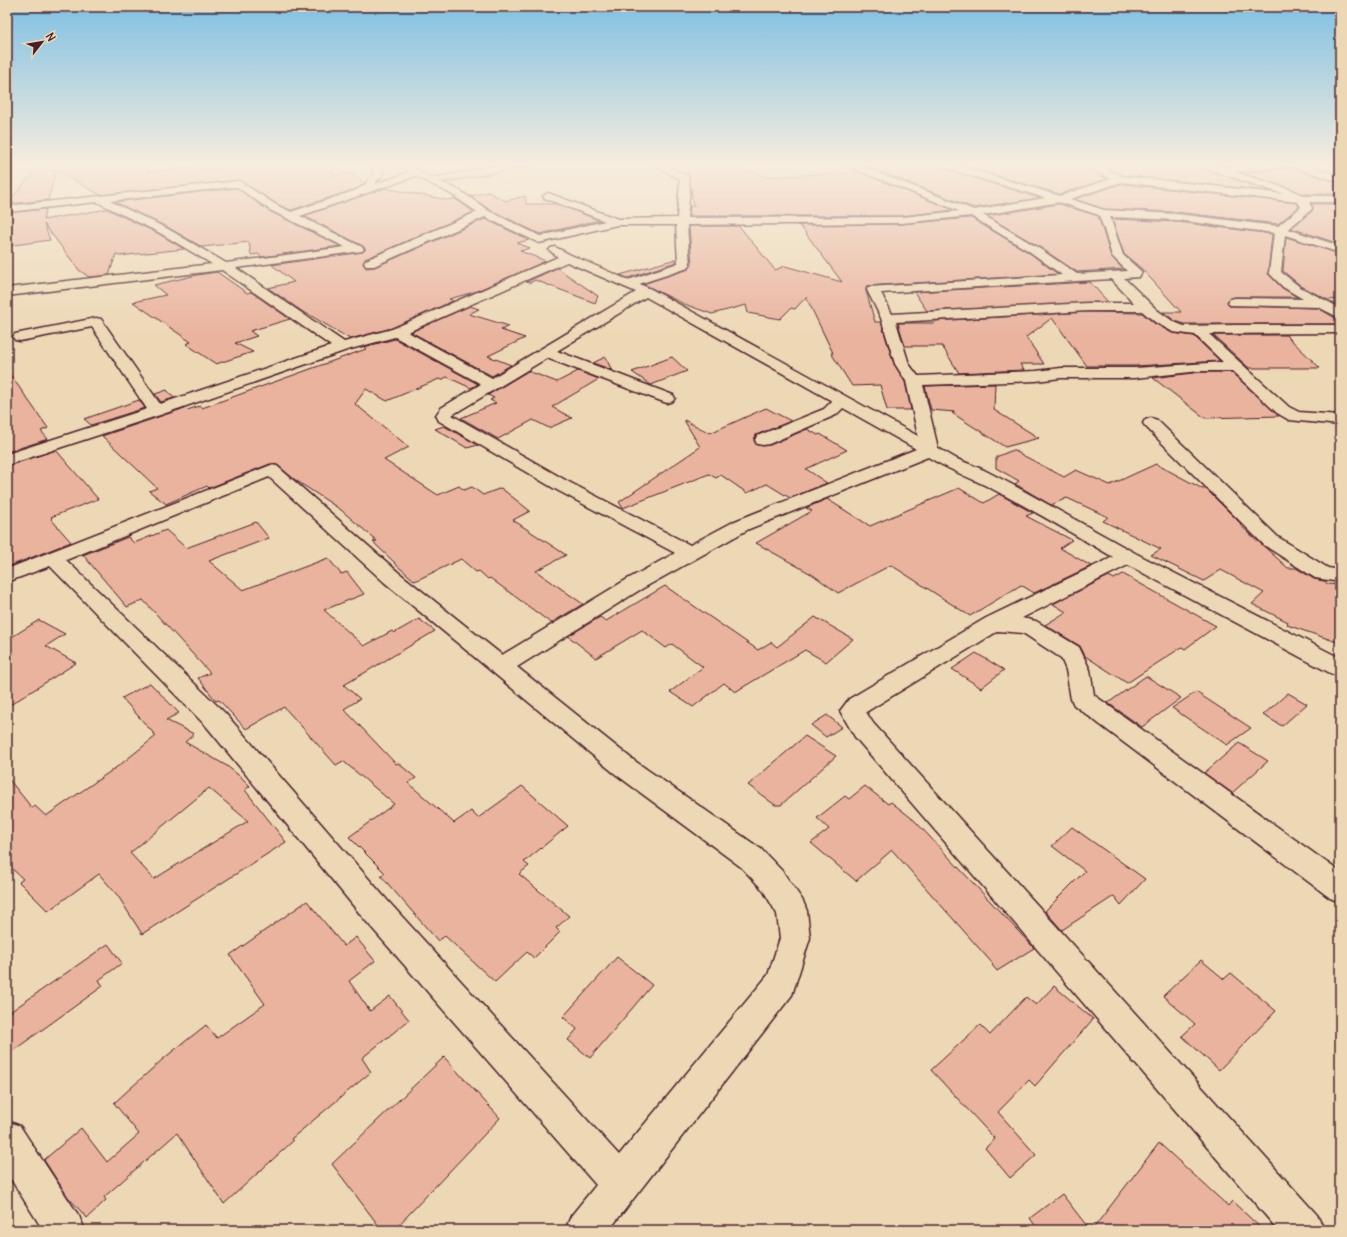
<svg xmlns="http://www.w3.org/2000/svg" width="1347" height="1237" font-family="Delius,sans-serif">
  <style>
    .building { fill: #e9b39e; stroke: #4a1f2b; fill-rule: evenodd }
    .lines { fill: none; stroke-linecap: round; stroke-linejoin: round }
    .minor-casing { stroke: #4a1f2b; stroke-width: 3 }
    .minor { fill: #edd8b6; fill-rule: evenodd }
  </style>
  <rect width="100%" height="100%" fill="#edd8b6"/>
  <filter id="ink" filterUnits="userSpaceOnUse"><feTurbulence type="fractalNoise" baseFrequency=".025" numOctaves="2"/><feDisplacementMap in="SourceGraphic" scale="8" xChannelSelector="R" yChannelSelector="G"/><feConvolveMatrix kernelMatrix="1 2 1 2 8 2 1 2 1" color-interpolation-filters="sRGB"/></filter>
  <g filter="url(#ink)">
    <g class="building">
      <path d="M 43,163 L 148,163 L 148,172 L 194,167 L 196,170 L 212,168 L 213,170 L 238,163 L 331,163 L 333,176 L 350,173 L 365,183 L 356,189 L 291,210 L 279,205 L 239,180 L 100,195 L 56,170 L 48,200 L 7,204 L 39,166 L 47,165 Z"/>
      <path d="M 686,163 L 732,165 L 746,173 L 755,172 L 765,177 L 859,172 L 953,210 L 902,216 L 689,216 L 690,206 L 694,206 Z"/>
      <path d="M 858,163 L 933,163 L 935,166 L 1039,198 L 974,208 Z"/>
      <path d="M 954,163 L 1080,163 L 1107,179 L 1060,194 Z"/>
      <path d="M 1097,163 L 1193,163 L 1195,166 L 1270,191 L 1122,175 Z"/>
      <path d="M 1291,168 L 1340,183 L 1340,194 L 1304,194 L 1292,189 L 1242,173 Z"/>
      <path d="M 1121,184 L 1297,203 L 1299,207 L 1278,224 L 1177,212 L 1104,209 L 1075,199 Z"/>
      <path d="M 237,188 L 269,211 L 340,246 L 262,257 L 258,254 L 251,255 L 249,242 L 202,247 L 169,228 L 115,202 Z"/>
      <path d="M 385,188 L 447,200 L 455,199 L 474,212 L 365,259 L 363,264 L 366,268 L 375,267 L 485,219 L 529,240 L 517,243 L 530,248 L 520,251 L 546,261 L 474,292 L 449,299 L 453,301 L 392,328 L 350,339 L 308,314 L 306,314 L 268,288 L 294,282 L 272,265 L 363,252 L 366,249 L 363,246 L 304,216 Z"/>
      <path d="M 488,192 L 506,201 L 525,196 L 526,204 L 557,204 L 599,220 L 540,234 L 490,210 L 470,196 Z"/>
      <path d="M 1059,204 L 1098,216 L 1111,256 L 1123,269 L 1077,272 L 1038,246 L 987,216 Z"/>
      <path d="M 1311,204 L 1340,204 L 1340,244 L 1291,228 L 1312,211 L 1313,207 Z"/>
      <path d="M 46,209 L 43,220 L 107,209 L 159,234 L 184,249 L 119,256 L 116,254 L 109,275 L 89,277 L 79,270 L 44,224 L 50,240 L 7,246 L 7,213 Z"/>
      <path d="M 971,218 L 1028,252 L 1058,274 L 866,286 L 866,291 L 875,322 L 881,322 L 894,364 L 905,382 L 911,410 L 887,410 L 880,385 L 852,386 L 831,353 L 833,353 L 806,297 L 795,309 L 791,308 L 780,319 L 748,313 L 746,305 L 712,314 L 684,304 L 643,284 L 689,269 L 692,265 L 689,226 L 739,226 L 775,270 L 785,266 L 842,282 L 801,227 L 797,225 L 902,224 Z"/>
      <path d="M 1112,219 L 1177,222 L 1272,234 L 1268,274 L 1282,288 L 1297,297 L 1235,297 L 1230,298 L 1227,301 L 1229,306 L 1318,308 L 1330,315 L 1340,321 L 1340,324 L 1184,324 L 1175,321 L 1163,312 L 1181,312 L 1142,269 L 1124,254 Z"/>
      <path d="M 1286,237 L 1340,254 L 1340,299 L 1328,300 L 1301,286 L 1283,271 Z"/>
      <path d="M 676,259 L 676,262 L 628,278 L 620,275 Z"/>
      <path d="M 557,268 L 598,296 L 595,303 L 535,280 L 530,283 L 526,282 Z"/>
      <path d="M 217,272 L 247,293 L 251,292 L 290,319 L 250,331 L 257,336 L 235,343 L 253,352 L 216,364 L 186,344 L 191,342 L 133,302 L 166,295 L 154,285 L 197,275 Z"/>
      <path d="M 1090,282 L 1108,302 L 927,311 L 914,292 Z"/>
      <path d="M 470,306 L 479,309 L 469,314 L 509,326 L 501,330 L 525,338 L 488,356 L 511,365 L 492,376 L 411,332 Z"/>
      <path d="M 1087,312 L 1142,313 L 1154,323 L 1172,333 L 1194,336 L 1220,361 L 1135,366 L 1087,366 L 1052,318 L 1026,337 L 1044,364 L 1020,364 L 1024,370 L 959,373 L 942,346 L 905,346 L 898,323 L 935,323 L 934,321 Z"/>
      <path d="M 1213,335 L 1286,335 L 1320,368 L 1249,368 Z"/>
      <path d="M 395,339 L 478,384 L 471,388 L 447,377 L 441,380 L 439,379 L 387,401 L 366,389 L 355,404 L 409,447 L 384,460 L 438,495 L 459,486 L 464,490 L 472,487 L 483,495 L 501,488 L 530,511 L 513,520 L 566,555 L 536,571 L 583,604 L 551,623 L 490,578 L 488,579 L 479,571 L 476,572 L 461,559 L 415,581 L 394,563 L 395,563 L 373,542 L 377,541 L 341,510 L 294,479 L 277,465 L 270,464 L 209,488 L 207,486 L 166,504 L 149,491 L 157,488 L 102,436 L 185,408 L 187,410 L 200,406 L 202,408 L 366,349 L 364,347 Z"/>
      <path d="M 605,357 L 612,370 L 593,363 Z"/>
      <path d="M 672,357 L 687,371 L 651,385 L 632,372 Z"/>
      <path d="M 7,370 L 48,428 L 41,431 L 48,439 L 7,452 Z"/>
      <path d="M 528,371 L 557,382 L 578,371 L 599,379 L 552,407 L 572,418 L 549,428 L 533,420 L 498,439 L 461,418 L 496,403 L 490,400 L 494,398 L 488,395 Z"/>
      <path d="M 1200,372 L 1231,372 L 1279,416 L 1205,418 L 1153,378 Z"/>
      <path d="M 995,384 L 994,410 L 1039,438 L 1005,447 L 952,413 L 955,412 L 931,410 L 925,386 Z"/>
      <path d="M 167,390 L 174,398 L 161,402 L 155,394 Z"/>
      <path d="M 139,400 L 145,408 L 91,425 L 84,419 Z"/>
      <path d="M 766,408 L 791,421 L 756,435 L 754,441 L 757,445 L 770,445 L 807,429 L 818,435 L 820,434 L 847,450 L 806,469 L 827,483 L 790,498 L 767,484 L 747,493 L 721,475 L 716,478 L 709,474 L 623,508 L 619,502 L 700,447 L 684,420 L 710,433 Z"/>
      <path d="M 444,426 L 478,445 L 467,448 L 435,429 Z"/>
      <path d="M 56,450 L 98,499 L 51,517 L 52,518 L 51,519 L 71,542 L 7,567 L 7,466 Z"/>
      <path d="M 1013,450 L 1064,477 L 1076,470 L 1110,485 L 1156,464 L 1203,489 L 1206,489 L 1242,525 L 1240,525 L 1288,568 L 1296,568 L 1314,579 L 1324,581 L 1328,584 L 1340,585 L 1340,643 L 1287,625 L 1288,622 L 1252,604 L 1264,593 L 1221,570 L 1204,581 L 1151,555 L 1161,549 L 1103,521 L 1108,517 L 1067,498 L 1051,505 L 1015,484 L 1019,481 L 996,468 L 996,457 Z"/>
      <path d="M 959,488 L 984,503 L 999,494 L 1033,513 L 1026,516 L 1072,540 L 1060,548 L 1091,566 L 1034,593 L 1021,585 L 970,616 L 891,565 L 838,593 L 813,575 L 756,543 L 812,511 L 806,508 L 827,499 L 870,526 Z"/>
      <path d="M 256,522 L 269,538 L 209,561 L 243,590 L 328,558 L 341,574 L 347,572 L 364,594 L 324,610 L 364,646 L 392,631 L 394,633 L 419,619 L 435,631 L 344,685 L 360,699 L 344,709 L 396,764 L 398,763 L 416,778 L 408,783 L 454,823 L 471,811 L 478,818 L 522,786 L 568,826 L 524,862 L 529,866 L 519,874 L 569,916 L 556,928 L 560,932 L 534,958 L 527,952 L 495,982 L 445,936 L 438,941 L 381,876 L 385,873 L 349,837 L 394,804 L 343,761 L 336,765 L 284,707 L 246,729 L 219,700 L 216,701 L 198,678 L 210,673 L 168,627 L 143,600 L 127,607 L 83,555 L 128,537 L 134,543 L 166,530 L 186,548 Z"/>
      <path d="M 1123,574 L 1216,626 L 1185,649 L 1182,647 L 1127,683 L 1085,656 L 1080,646 L 1045,625 L 1066,612 L 1053,604 L 1109,576 L 1114,579 Z"/>
      <path d="M 665,586 L 758,650 L 771,642 L 777,647 L 815,617 L 853,639 L 826,662 L 805,650 L 735,692 L 724,683 L 693,707 L 670,692 L 703,667 L 672,644 L 666,648 L 642,630 L 596,658 L 568,636 L 600,617 L 606,621 Z"/>
      <path d="M 39,620 L 65,634 L 46,646 L 76,663 L 7,707 L 7,640 Z"/>
      <path d="M 976,653 L 1004,670 L 981,688 L 952,669 Z"/>
      <path d="M 1146,676 L 1181,698 L 1142,727 L 1108,703 Z"/>
      <path d="M 150,683 L 179,713 L 166,720 L 194,734 L 185,742 L 227,766 L 242,778 L 250,786 L 245,790 L 286,842 L 142,934 L 118,896 L 99,874 L 48,911 L 19,882 L 23,879 L 7,864 L 7,777 L 32,808 L 35,806 L 46,816 L 121,764 L 156,736 L 122,698 ZM 209,788 L 248,821 L 154,879 L 130,853 Z"/>
      <path d="M 1196,692 L 1251,728 L 1227,745 L 1172,708 Z"/>
      <path d="M 1288,693 L 1307,704 L 1282,726 L 1263,715 Z"/>
      <path d="M 827,715 L 842,727 L 826,737 L 811,725 Z"/>
      <path d="M 805,736 L 836,756 L 781,805 L 775,805 L 748,785 Z"/>
      <path d="M 1239,743 L 1268,761 L 1232,793 L 1204,773 Z"/>
      <path d="M 865,786 L 888,804 L 891,802 L 914,820 L 1034,948 L 997,971 L 992,965 L 993,964 L 892,850 L 856,881 L 811,843 L 829,829 L 817,818 L 845,796 L 849,799 Z"/>
      <path d="M 1072,827 L 1145,879 L 1121,905 L 1114,896 L 1062,930 L 1045,911 L 1085,871 L 1052,846 Z"/>
      <path d="M 307,901 L 344,946 L 356,937 L 375,961 L 349,981 L 370,1011 L 390,996 L 409,1020 L 362,1058 L 371,1072 L 291,1139 L 293,1141 L 224,1204 L 177,1133 L 104,1197 L 106,1200 L 87,1218 L 68,1197 L 44,1160 L 81,1128 L 107,1162 L 139,1134 L 114,1103 L 163,1059 L 206,1025 L 217,1038 L 265,1004 L 230,955 Z"/>
      <path d="M 108,944 L 122,963 L 99,980 L 103,986 L 7,1055 L 7,1014 Z"/>
      <path d="M 617,957 L 652,985 L 590,1058 L 568,1040 L 577,1029 L 563,1017 Z"/>
      <path d="M 1201,960 L 1224,979 L 1231,973 L 1276,1011 L 1219,1070 L 1182,1036 L 1195,1024 L 1163,996 Z"/>
      <path d="M 1054,986 L 1093,1019 L 1035,1086 L 1029,1080 L 998,1112 L 1036,1155 L 1010,1178 L 985,1148 L 995,1139 L 931,1070 L 980,1025 L 990,1035 L 1026,997 L 1036,1005 Z"/>
      <path d="M 444,1057 L 500,1118 L 394,1230 L 382,1230 L 332,1164 Z"/>
      <path d="M 1159,1143 L 1228,1206 L 1232,1201 L 1263,1230 L 1092,1230 Z"/>
      <path d="M 1062,1194 L 1090,1230 L 1038,1230 L 1030,1218 Z"/>
    </g>
    <g class="lines">
      <defs>
        <g id="minor">
          <path d="M 375,163 L 387,163 L 382,167 L 383,176 L 376,181 L 376,184 L 409,172 L 396,163 L 407,163 L 432,178 L 512,163 L 533,163 L 529,166 L 441,182 L 459,190 L 489,211 L 540,236 L 605,221 L 544,198 L 543,196 L 548,193 L 618,219 L 677,218 L 680,179 L 649,163 L 661,163 L 688,176 L 690,188 L 687,218 L 902,217 L 959,211 L 840,163 L 853,163 L 974,210 L 1046,198 L 935,165 L 934,163 L 948,163 L 1060,196 L 1111,179 L 1081,163 L 1093,163 L 1122,176 L 1284,194 L 1195,165 L 1194,163 L 1208,163 L 1224,168 L 1265,163 L 1301,163 L 1340,176 L 1340,182 L 1291,166 L 1235,172 L 1292,190 L 1304,196 L 1340,196 L 1340,202 L 1309,202 L 1312,208 L 1311,210 L 1288,229 L 1340,246 L 1340,253 L 1285,235 L 1281,272 L 1300,287 L 1340,308 L 1340,318 L 1318,307 L 1230,305 L 1228,302 L 1230,299 L 1235,298 L 1303,299 L 1283,287 L 1269,273 L 1274,233 L 1177,220 L 1110,217 L 1123,255 L 1142,272 L 1139,277 L 1124,278 L 1157,310 L 1174,322 L 1184,326 L 1235,325 L 1340,325 L 1340,333 L 1209,334 L 1289,407 L 1299,412 L 1340,415 L 1340,425 L 1289,420 L 1277,413 L 1232,371 L 1200,371 L 1135,378 L 1061,378 L 1036,381 L 923,385 L 938,448 L 957,459 L 984,470 L 1013,485 L 1135,553 L 1340,658 L 1340,676 L 1332,674 L 1128,565 L 1022,618 L 1036,621 L 1079,647 L 1090,670 L 1094,695 L 1340,872 L 1340,902 L 1330,898 L 1074,705 L 1071,699 L 1066,670 L 1061,658 L 1023,633 L 998,631 L 866,712 L 873,723 L 1318,1216 L 1324,1230 L 1278,1230 L 855,737 L 840,711 L 849,699 L 986,618 L 1113,557 C 1075,535 1038,513 1000,493 C 976,480 951,471 928,457 L 749,529 L 638,591 L 517,667 L 632,759 L 761,849 L 783,872 L 803,901 L 807,911 L 810,938 L 792,995 L 609,1230 L 565,1230 L 571,1216 L 596,1185 L 365,920 L 207,727 L 50,566 L 7,582 L 7,569 L 271,465 L 277,466 L 398,572 L 502,655 L 624,581 L 675,553 L 555,489 L 439,421 L 436,415 L 441,408 L 481,384 L 395,337 L 347,350 L 163,414 L 7,465 L 7,454 L 147,409 L 92,327 L 20,341 L 15,340 L 13,337 L 15,334 L 96,318 L 101,319 L 160,404 L 331,346 L 222,270 L 7,296 L 7,288 L 212,264 L 160,233 L 97,202 L 7,212 L 7,206 L 239,181 L 278,206 L 291,212 L 357,190 L 366,184 L 368,178 L 373,175 L 372,166 ZM 416,176 L 451,194 L 477,212 L 366,260 L 364,263 L 366,266 L 374,266 L 485,217 L 539,243 L 617,225 L 676,225 L 678,263 L 628,280 L 571,255 L 555,247 L 551,248 L 549,250 L 558,257 L 392,329 L 344,342 L 236,268 L 362,251 L 364,249 L 362,247 L 300,216 ZM 1121,182 L 1298,202 L 1301,207 L 1278,226 L 1177,214 L 1104,210 L 1070,199 ZM 231,187 L 237,187 L 270,210 L 345,247 L 226,263 L 168,229 L 110,201 ZM 1059,202 L 1099,215 L 1104,229 L 1112,256 L 1127,271 L 1077,274 L 1037,247 L 983,215 ZM 971,216 L 1029,251 L 1062,275 L 868,287 L 867,290 L 881,318 L 895,364 L 906,381 L 918,436 L 651,289 L 639,284 L 688,268 L 690,265 L 687,225 L 902,223 ZM 567,262 L 636,292 L 492,378 L 408,332 ZM 1111,279 L 1134,303 L 1087,303 L 892,314 L 881,293 ZM 646,297 L 832,401 L 824,409 L 757,436 L 755,440 L 757,444 L 763,445 L 769,444 L 836,415 L 843,408 L 916,449 L 735,521 L 690,545 L 567,481 L 452,415 L 547,358 L 661,401 L 667,403 L 673,401 L 675,398 L 673,395 L 557,351 ZM 1087,311 L 1142,311 L 1155,322 L 1173,332 L 1195,335 L 1223,362 L 1135,368 L 1061,368 L 1036,371 L 918,376 L 909,364 L 896,322 ZM 269,477 L 384,582 L 614,773 L 741,867 L 763,890 L 777,914 L 780,938 L 768,975 L 619,1155 L 387,900 L 225,713 L 66,560 Z"/>
          <path d="M 1151,418 L 1157,420 L 1278,537 L 1328,568 L 1340,570 L 1340,582 L 1315,578 L 1264,545 L 1145,426 L 1143,423 L 1145,420 Z"/>
          <path d="M 7,1121 L 20,1126 L 79,1216 L 85,1230 L 43,1230 L 7,1173 Z"/>
        </g>
      </defs>
      <use href="#minor" class="minor-casing"/>
      <use href="#minor" class="minor"/>
    </g>
  </g>
  <linearGradient id="sky" x2="0" y2="1"><stop stop-color="#7fc0e3"/><stop offset="0.49" stop-color="#f7edde"/><stop offset="1" stop-color="#f7edde" stop-opacity="0"/></linearGradient>
  <rect width="1347" height="336" fill="url(#sky)"/>
  <rect width="1347" height="1237" fill="none" stroke="#edd8b6" stroke-width="24"/>
  <rect x="12" y="12" width="1323" height="1213" fill="none" stroke="#4a1f2b" stroke-width="1.5" filter="url(#ink)"/>
  <g transform="translate(42 42) rotate(59)" stroke="#edd8b6" stroke-width="3" paint-order="stroke">
  <path d="M0-3L7 15L0 10L-7 15Z" fill="#4a1f2b"/>
  <text y="-6" font-size="11" font-weight="bold" text-anchor="middle" fill="#4a1f2b">N</text>
  </g>
</svg>
